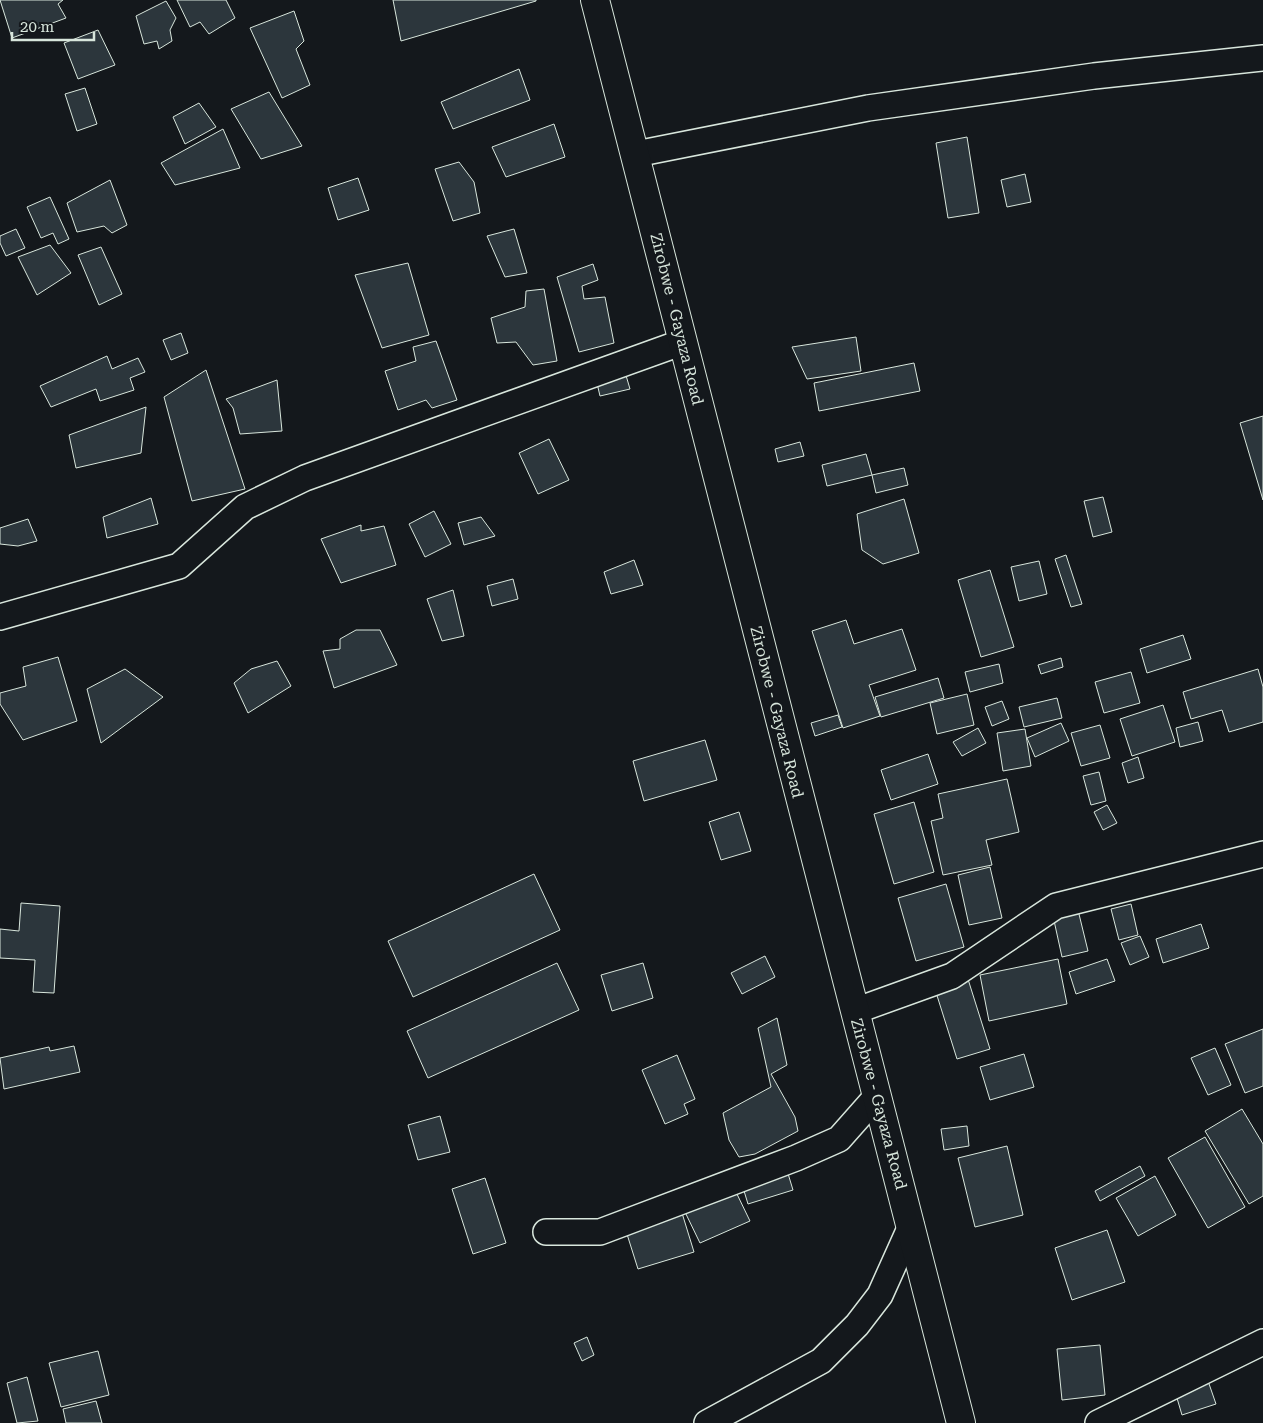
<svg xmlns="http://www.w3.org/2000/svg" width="1263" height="1423" font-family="'Roboto Serif',serif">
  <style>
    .building { fill: #2c363c; stroke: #d8e6dc }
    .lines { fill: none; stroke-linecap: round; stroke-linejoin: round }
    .street-casing { stroke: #d8e6dc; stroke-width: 28 }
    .secondary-casing { stroke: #d8e6dc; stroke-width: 30 }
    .street { stroke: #14181c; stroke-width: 25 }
    .secondary { stroke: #14181c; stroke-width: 28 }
    .labels { text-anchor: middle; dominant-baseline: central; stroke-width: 4; stroke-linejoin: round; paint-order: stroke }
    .street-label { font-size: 16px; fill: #d8e6dc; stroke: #14181c }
  </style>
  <rect width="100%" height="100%" fill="#14181c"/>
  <g class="building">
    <path d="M 0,0 L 63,0 L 58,4 L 66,18 L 12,38 Z"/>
    <path d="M 177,0 L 226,0 L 235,18 L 209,34 L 200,22 L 190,27 Z"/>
    <path d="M 393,0 L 536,0 L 536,1 L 401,41 Z"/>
    <path d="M 166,1 L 176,18 L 170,30 L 172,41 L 159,49 L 157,41 L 144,44 L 136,16 Z"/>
    <path d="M 294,11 L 304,41 L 296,49 L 310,85 L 282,98 L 250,28 Z"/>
    <path d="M 98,30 L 115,65 L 78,79 L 64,43 Z"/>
    <path d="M 519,69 L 530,100 L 453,129 L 441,102 Z"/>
    <path d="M 85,88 L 97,124 L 77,131 L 65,94 Z"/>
    <path d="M 269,92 L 302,146 L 261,159 L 231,109 Z"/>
    <path d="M 199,103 L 216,127 L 185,144 L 173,117 Z"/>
    <path d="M 554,124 L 565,157 L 506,177 L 492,147 Z"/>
    <path d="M 223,129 L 240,168 L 175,185 L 161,163 Z"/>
    <path d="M 967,137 L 979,213 L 948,218 L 936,143 Z"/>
    <path d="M 459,162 L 474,182 L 480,213 L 453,221 L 435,169 Z"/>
    <path d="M 1025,174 L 1031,202 L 1007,207 L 1001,180 Z"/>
    <path d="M 358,178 L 369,210 L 338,220 L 328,188 Z"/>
    <path d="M 110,180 L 127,225 L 112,233 L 104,226 L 77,232 L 67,203 Z"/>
    <path d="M 50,197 L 69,239 L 58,244 L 53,233 L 41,238 L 27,207 Z"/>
    <path d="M 16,229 L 25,248 L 6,256 L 0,243 L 0,236 Z"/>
    <path d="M 514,229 L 527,273 L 505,277 L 487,236 Z"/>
    <path d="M 50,245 L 71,273 L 37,295 L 18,257 Z"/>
    <path d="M 101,247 L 122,294 L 99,305 L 78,255 Z"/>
    <path d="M 408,263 L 429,335 L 382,348 L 355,275 Z"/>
    <path d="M 593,264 L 598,280 L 582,286 L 584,299 L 605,297 L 614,343 L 579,352 L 557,277 Z"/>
    <path d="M 544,289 L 557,361 L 533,365 L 516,342 L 497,343 L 491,318 L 525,307 L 526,291 Z"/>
    <path d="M 181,333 L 188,353 L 171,360 L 163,340 Z"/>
    <path d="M 856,337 L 861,371 L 807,379 L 792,347 Z"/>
    <path d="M 436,341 L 457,400 L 432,408 L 426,400 L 398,410 L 385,371 L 416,361 L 413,347 Z"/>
    <path d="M 107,356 L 112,369 L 138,358 L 145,372 L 130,378 L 134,390 L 100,401 L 96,389 L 51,407 L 40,386 Z"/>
    <path d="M 914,363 L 920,391 L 819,411 L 814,383 Z"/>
    <path d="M 206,370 L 245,489 L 192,501 L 164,397 Z"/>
    <path d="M 625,372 L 630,389 L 600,396 L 596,379 Z"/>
    <path d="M 277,380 L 282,431 L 240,434 L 233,408 L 226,399 Z"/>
    <path d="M 146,407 L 141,453 L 76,468 L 69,435 Z"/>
    <path d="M 1263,416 L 1263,500 L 1240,423 Z"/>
    <path d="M 549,439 L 569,480 L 538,494 L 519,453 Z"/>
    <path d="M 800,442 L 804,456 L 778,462 L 775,449 Z"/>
    <path d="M 866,454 L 872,475 L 827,486 L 822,465 Z"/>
    <path d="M 904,468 L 908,485 L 876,493 L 872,475 Z"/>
    <path d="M 1103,497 L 1112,532 L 1093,537 L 1084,501 Z"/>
    <path d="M 151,498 L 158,524 L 107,538 L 103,517 Z"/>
    <path d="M 904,499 L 919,553 L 883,564 L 862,550 L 857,514 Z"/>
    <path d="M 434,511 L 451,544 L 425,557 L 409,524 Z"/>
    <path d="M 481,517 L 495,536 L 464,545 L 458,523 Z"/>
    <path d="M 28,519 L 37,541 L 18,546 L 0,544 L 0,528 Z"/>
    <path d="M 361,525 L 361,531 L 384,526 L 396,565 L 341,583 L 321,539 Z"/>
    <path d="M 1066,555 L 1082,604 L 1071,607 L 1055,559 Z"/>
    <path d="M 634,560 L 643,585 L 611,594 L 604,572 Z"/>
    <path d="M 1039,561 L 1047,594 L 1019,601 L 1011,567 Z"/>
    <path d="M 990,570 L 1014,647 L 981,657 L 958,580 Z"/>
    <path d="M 513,579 L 518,599 L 492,606 L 487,586 Z"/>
    <path d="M 453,590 L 464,636 L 442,641 L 427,599 Z"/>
    <path d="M 846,620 L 854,644 L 902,629 L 916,670 L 869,685 L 880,716 L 843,728 L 812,631 Z"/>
    <path d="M 356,630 L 380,630 L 397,665 L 334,688 L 323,651 L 340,649 L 340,639 Z"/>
    <path d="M 1183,635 L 1191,659 L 1147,673 L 1140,649 Z"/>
    <path d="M 58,657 L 77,721 L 23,740 L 0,704 L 0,693 L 26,686 L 23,667 Z"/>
    <path d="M 1061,658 L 1063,667 L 1041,674 L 1038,665 Z"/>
    <path d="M 277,661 L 291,686 L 248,713 L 234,683 L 251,669 Z"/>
    <path d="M 999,664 L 1003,683 L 970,692 L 965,672 Z"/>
    <path d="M 125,669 L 163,697 L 101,743 L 87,689 Z"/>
    <path d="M 1258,669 L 1263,687 L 1263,722 L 1229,732 L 1222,710 L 1191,719 L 1183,692 Z"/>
    <path d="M 1131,672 L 1140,703 L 1104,713 L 1095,682 Z"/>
    <path d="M 938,678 L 944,698 L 881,717 L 875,697 Z"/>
    <path d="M 967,694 L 974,725 L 937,734 L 930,703 Z"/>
    <path d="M 1057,698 L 1062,718 L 1024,727 L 1019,707 Z"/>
    <path d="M 1002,701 L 1009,719 L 992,726 L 985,707 Z"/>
    <path d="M 1163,705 L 1175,742 L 1132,756 L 1120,719 Z"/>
    <path d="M 838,715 L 842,727 L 815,736 L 811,723 Z"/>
    <path d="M 1198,722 L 1203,741 L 1180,747 L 1176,728 Z"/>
    <path d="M 1061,723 L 1069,741 L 1035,757 L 1027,738 Z"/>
    <path d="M 1100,725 L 1110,758 L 1081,766 L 1071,733 Z"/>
    <path d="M 978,728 L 986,743 L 962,756 L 953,742 Z"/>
    <path d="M 1025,729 L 1031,766 L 1003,771 L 997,733 Z"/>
    <path d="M 705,740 L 717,780 L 644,801 L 633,761 Z"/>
    <path d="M 928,754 L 938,784 L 891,800 L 881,770 Z"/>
    <path d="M 1138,757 L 1144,778 L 1128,783 L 1122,763 Z"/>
    <path d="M 1099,772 L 1106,801 L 1091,805 L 1083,776 Z"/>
    <path d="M 1007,779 L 1019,832 L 986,840 L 992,865 L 943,875 L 931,821 L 943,818 L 938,794 Z"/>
    <path d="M 914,802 L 934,872 L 894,884 L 874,814 Z"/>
    <path d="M 1107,805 L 1117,823 L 1103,830 L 1094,812 Z"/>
    <path d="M 739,812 L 751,851 L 721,860 L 709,822 Z"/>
    <path d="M 990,867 L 1002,918 L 969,925 L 958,875 Z"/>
    <path d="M 534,874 L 560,930 L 413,997 L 388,941 Z"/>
    <path d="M 946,884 L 964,947 L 916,961 L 898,898 Z"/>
    <path d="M 21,903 L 60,906 L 54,993 L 33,992 L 35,960 L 0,958 L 0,929 L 19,931 Z"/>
    <path d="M 1131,904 L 1138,935 L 1119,940 L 1111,909 Z"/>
    <path d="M 1078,910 L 1088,951 L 1062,957 L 1053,916 Z"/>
    <path d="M 1201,924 L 1209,948 L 1163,963 L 1156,939 Z"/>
    <path d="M 1140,936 L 1149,957 L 1130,965 L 1121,943 Z"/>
    <path d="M 765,956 L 775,977 L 742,994 L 731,973 Z"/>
    <path d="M 1058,959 L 1067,1004 L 989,1021 L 980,975 Z"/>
    <path d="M 1107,959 L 1115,981 L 1076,994 L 1069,972 Z"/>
    <path d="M 557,963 L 579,1010 L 428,1078 L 407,1031 Z"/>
    <path d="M 643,963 L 653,998 L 612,1011 L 601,975 Z"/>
    <path d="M 967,976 L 990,1049 L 957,1059 L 934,986 Z"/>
    <path d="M 777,1018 L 787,1065 L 771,1074 L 795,1117 L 798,1131 L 755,1154 L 739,1157 L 729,1140 L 723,1113 L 771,1087 L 758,1028 Z"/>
    <path d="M 1263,1029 L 1263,1086 L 1245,1093 L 1225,1044 Z"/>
    <path d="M 74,1046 L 80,1072 L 4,1089 L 0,1058 L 49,1047 L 50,1051 Z"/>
    <path d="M 1215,1048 L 1231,1085 L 1208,1095 L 1191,1058 Z"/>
    <path d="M 1024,1054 L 1034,1087 L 990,1100 L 980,1067 Z"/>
    <path d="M 677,1055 L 695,1099 L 684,1104 L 688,1114 L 665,1124 L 642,1070 Z"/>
    <path d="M 1242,1109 L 1263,1144 L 1263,1196 L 1249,1204 L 1205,1131 Z"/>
    <path d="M 440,1116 L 450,1152 L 418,1160 L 408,1125 Z"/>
    <path d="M 967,1126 L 969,1146 L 944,1150 L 941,1129 Z"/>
    <path d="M 1205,1137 L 1245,1207 L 1208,1228 L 1168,1158 Z"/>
    <path d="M 1007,1146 L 1023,1215 L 975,1227 L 958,1158 Z"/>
    <path d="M 1140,1166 L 1145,1176 L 1100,1201 L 1095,1191 Z"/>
    <path d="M 786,1167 L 793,1190 L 748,1204 L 741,1181 Z"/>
    <path d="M 1155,1176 L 1176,1215 L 1138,1236 L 1116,1198 Z"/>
    <path d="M 485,1178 L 506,1243 L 473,1254 L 452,1189 Z"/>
    <path d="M 735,1190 L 750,1221 L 700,1243 L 685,1212 Z"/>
    <path d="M 682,1213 L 694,1252 L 638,1269 L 626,1231 Z"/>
    <path d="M 1107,1230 L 1125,1282 L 1072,1300 L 1055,1248 Z"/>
    <path d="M 587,1337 L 594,1355 L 582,1361 L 574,1343 Z"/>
    <path d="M 1100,1345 L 1105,1395 L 1062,1400 L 1057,1349 Z"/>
    <path d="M 98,1351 L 109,1395 L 61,1407 L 49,1363 Z"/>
    <path d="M 27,1377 L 38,1421 L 17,1423 L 7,1383 Z"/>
    <path d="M 1207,1378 L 1216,1404 L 1182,1415 L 1174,1388 Z"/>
    <path d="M 96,1401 L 102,1423 L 66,1423 L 63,1409 Z"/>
  </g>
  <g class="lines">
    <defs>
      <g id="street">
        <path d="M 636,154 L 868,108 L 1094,76 L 1263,58"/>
        <path d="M 0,617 L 179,566 L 245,507 L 305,478 L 683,342"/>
        <path d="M 855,1011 L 952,976 L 1056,906 L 1263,854"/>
        <path d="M 546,1232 L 600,1232 L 796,1158 L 839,1139 L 877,1096"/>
        <path d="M 707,1423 L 821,1361 L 857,1325 L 880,1295 L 911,1226"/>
        <path d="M 1098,1423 L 1263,1342"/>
      </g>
      <path id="secondary" d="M 595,0 L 961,1423"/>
    </defs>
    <use href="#street" class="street-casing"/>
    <use href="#secondary" class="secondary-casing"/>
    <use href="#street" class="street"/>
    <use href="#secondary" class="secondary"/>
  </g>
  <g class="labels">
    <g class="street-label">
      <text transform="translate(677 319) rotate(76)">Zirobwe - Gayaza Road</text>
      <text transform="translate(777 712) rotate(76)">Zirobwe - Gayaza Road</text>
      <text transform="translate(879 1104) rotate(75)">Zirobwe - Gayaza Road</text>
    </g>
  </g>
  <path d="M12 32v8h82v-8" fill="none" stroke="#d8e6dc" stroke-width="2.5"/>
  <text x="20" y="32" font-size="15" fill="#d8e6dc" stroke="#14181c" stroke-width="4" paint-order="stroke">20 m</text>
</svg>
